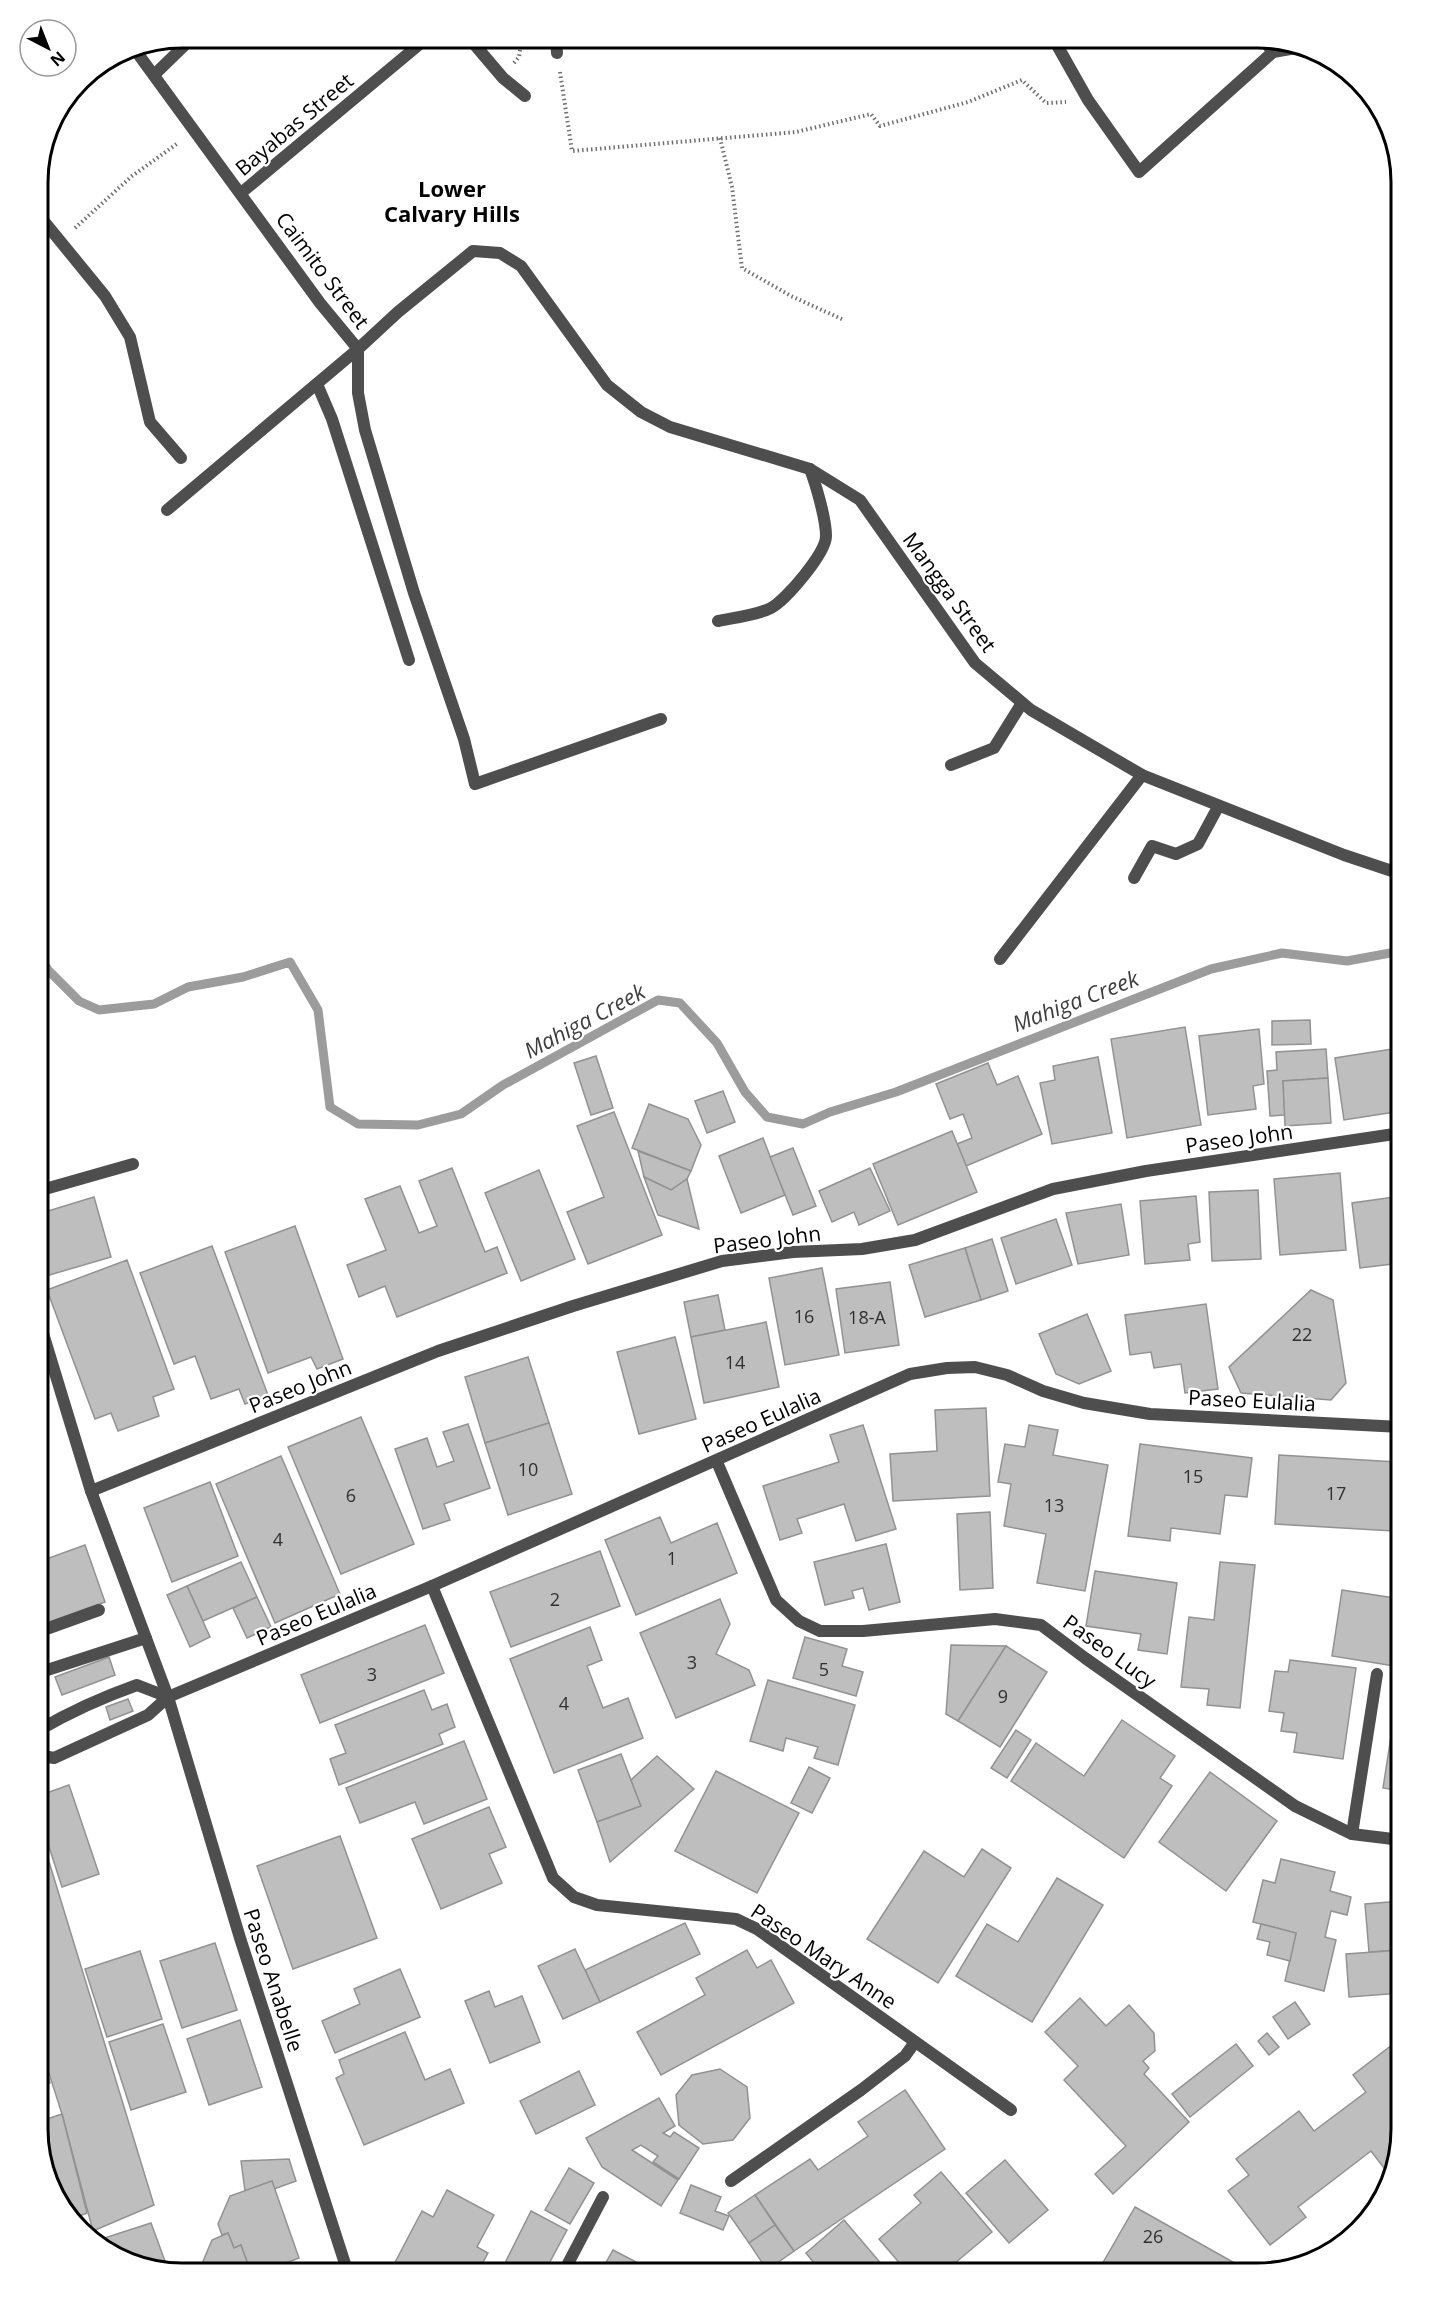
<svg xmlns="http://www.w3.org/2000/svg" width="1439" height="2311" font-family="'Open Sans',sans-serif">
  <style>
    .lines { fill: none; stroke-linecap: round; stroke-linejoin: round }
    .stream { stroke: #9c9c9c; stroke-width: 9 }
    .building { fill: #bebebe; stroke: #929292; stroke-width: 1.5 }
    .path { stroke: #707070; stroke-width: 4; stroke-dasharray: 1.5 3; stroke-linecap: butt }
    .service { stroke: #4e4e4e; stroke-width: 12 }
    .minor { stroke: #4e4e4e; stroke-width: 12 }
    .tertiary { stroke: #4e4e4e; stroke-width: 12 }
    .labels { text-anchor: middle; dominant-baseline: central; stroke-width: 4.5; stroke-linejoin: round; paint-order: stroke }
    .number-label { font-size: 18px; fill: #303030 }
    .street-label { font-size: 21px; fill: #000; stroke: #fff }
    .neighbourhood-label { font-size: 22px; font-weight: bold; fill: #000; stroke: #fff }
    .water-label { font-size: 22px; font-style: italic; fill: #3d3d3d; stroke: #fff }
    .rim { fill: none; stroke: #000; stroke-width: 3 }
  </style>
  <rect width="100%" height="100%" fill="#fff"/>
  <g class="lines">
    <path class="stream" d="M 38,953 L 48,970 L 79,1001 L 99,1010 L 154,1004 L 188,987 L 243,977 L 290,962 L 318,1010 L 330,1107 L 358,1124 L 418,1125 L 461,1114 L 503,1085 L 658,1000 L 680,1003 L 717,1043 L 745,1092 L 767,1117 L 803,1124 L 830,1112 L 896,1092 L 1211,969 L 1282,953 L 1347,961 L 1401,951"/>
  </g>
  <g class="building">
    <path d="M 1310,1020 L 1311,1044 L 1272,1045 L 1272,1021 Z"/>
    <path d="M 1185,1027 L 1201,1125 L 1127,1138 L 1111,1039 Z"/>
    <path d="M 1259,1029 L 1264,1084 L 1253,1086 L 1256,1109 L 1208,1115 L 1199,1036 Z"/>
    <path d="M 1401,1040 L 1401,1075 L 1396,1041 Z"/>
    <path d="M 1326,1049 L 1328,1078 L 1283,1081 L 1285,1115 L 1270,1116 L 1267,1071 L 1277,1070 L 1276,1052 Z"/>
    <path d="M 1392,1049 L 1401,1111 L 1344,1120 L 1335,1058 Z"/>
    <path d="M 596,1056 L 613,1108 L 591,1115 L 574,1063 Z"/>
    <path d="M 1098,1057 L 1112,1133 L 1052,1144 L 1040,1083 L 1055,1080 L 1053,1066 Z"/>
    <path d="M 988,1063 L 997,1085 L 1018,1076 L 1042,1134 L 966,1166 L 957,1144 L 972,1138 L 963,1114 L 950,1119 L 936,1084 Z"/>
    <path d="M 1328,1078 L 1331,1123 L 1285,1126 L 1283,1081 Z"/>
    <path d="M 723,1091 L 735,1122 L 707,1133 L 695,1101 Z"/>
    <path d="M 649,1104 L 688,1119 L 701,1145 L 691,1171 L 632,1148 Z"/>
    <path d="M 614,1112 L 662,1235 L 588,1264 L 567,1212 L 604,1197 L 577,1126 Z"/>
    <path d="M 952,1131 L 977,1192 L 898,1225 L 873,1164 Z"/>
    <path d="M 763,1138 L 785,1195 L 741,1213 L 719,1156 Z"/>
    <path d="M 793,1148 L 816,1206 L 793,1215 L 770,1157 Z"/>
    <path d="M 638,1151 L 691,1171 L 687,1179 L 671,1190 L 644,1177 Z"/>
    <path d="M 452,1168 L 485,1252 L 497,1247 L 507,1273 L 397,1317 L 385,1286 L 359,1297 L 347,1265 L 386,1250 L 365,1199 L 400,1186 L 419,1233 L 437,1226 L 419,1181 Z"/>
    <path d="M 870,1168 L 890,1211 L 859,1225 L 854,1212 L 832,1222 L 819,1191 Z"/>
    <path d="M 539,1170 L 575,1259 L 521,1281 L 485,1193 Z"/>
    <path d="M 1340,1173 L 1346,1250 L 1280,1255 L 1274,1179 Z"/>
    <path d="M 644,1177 L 671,1190 L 687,1179 L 699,1229 L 658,1215 Z"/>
    <path d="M 1258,1190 L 1261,1259 L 1212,1261 L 1209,1192 Z"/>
    <path d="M 1196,1196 L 1200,1242 L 1188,1244 L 1190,1260 L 1145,1264 L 1140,1201 Z"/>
    <path d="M 1401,1196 L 1401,1263 L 1360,1268 L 1352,1203 Z"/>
    <path d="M 94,1197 L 111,1257 L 46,1276 L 38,1246 L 38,1214 Z"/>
    <path d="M 1121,1204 L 1129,1255 L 1078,1264 L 1066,1213 Z"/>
    <path d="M 1056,1219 L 1072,1265 L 1016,1284 L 1001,1238 Z"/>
    <path d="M 295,1226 L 343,1359 L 317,1369 L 311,1357 L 268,1373 L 225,1252 Z"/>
    <path d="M 992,1239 L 1008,1291 L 981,1300 L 965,1248 Z"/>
    <path d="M 212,1246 L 268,1395 L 245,1404 L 239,1389 L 211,1399 L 195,1356 L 174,1364 L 140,1273 Z"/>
    <path d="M 965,1248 L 981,1300 L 925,1317 L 909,1265 Z"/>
    <path d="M 127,1260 L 174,1389 L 153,1397 L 159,1416 L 118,1431 L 111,1413 L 95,1419 L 47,1290 Z"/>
    <path d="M 822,1268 L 839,1355 L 785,1365 L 769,1278 Z"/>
    <path d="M 890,1282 L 899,1345 L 845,1353 L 836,1289 Z"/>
    <path d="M 1311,1290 L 1333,1300 L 1346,1383 L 1331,1400 L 1241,1393 L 1229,1367 Z"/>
    <path d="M 718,1295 L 725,1330 L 691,1337 L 684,1302 Z"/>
    <path d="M 1206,1304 L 1218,1389 L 1185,1393 L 1181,1364 L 1154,1368 L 1151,1352 L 1130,1355 L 1125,1315 Z"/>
    <path d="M 1087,1314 L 1111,1371 L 1079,1384 L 1056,1374 L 1039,1334 Z"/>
    <path d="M 766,1322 L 779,1387 L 704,1403 L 691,1337 Z"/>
    <path d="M 675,1337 L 696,1419 L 639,1434 L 617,1352 Z"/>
    <path d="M 528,1357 L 549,1423 L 485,1443 L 465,1377 Z"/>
    <path d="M 986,1408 L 990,1496 L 893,1501 L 890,1454 L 937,1451 L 935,1410 Z"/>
    <path d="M 361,1417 L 414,1544 L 341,1574 L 288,1447 Z"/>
    <path d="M 549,1423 L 572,1494 L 508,1515 L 485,1443 Z"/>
    <path d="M 468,1424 L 490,1488 L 444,1504 L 450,1520 L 423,1529 L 395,1449 L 427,1438 L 437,1467 L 454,1461 L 443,1432 Z"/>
    <path d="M 863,1425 L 896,1529 L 856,1541 L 844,1504 L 797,1519 L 802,1533 L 780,1540 L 763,1486 L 839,1462 L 830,1435 Z"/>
    <path d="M 1029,1425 L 1058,1430 L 1053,1455 L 1108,1465 L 1085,1591 L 1037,1583 L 1046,1534 L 1004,1526 L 1011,1484 L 998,1482 L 1005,1444 L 1025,1447 Z"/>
    <path d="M 1140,1444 L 1252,1458 L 1247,1497 L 1225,1495 L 1220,1534 L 1171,1528 L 1170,1541 L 1128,1536 Z"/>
    <path d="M 1279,1455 L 1397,1462 L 1393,1531 L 1275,1524 Z"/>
    <path d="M 281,1456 L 340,1594 L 275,1623 L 216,1484 Z"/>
    <path d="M 210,1482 L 238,1556 L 172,1582 L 144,1508 Z"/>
    <path d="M 990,1512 L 993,1588 L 960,1590 L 957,1514 Z"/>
    <path d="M 660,1517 L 671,1543 L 717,1523 L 737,1573 L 636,1615 L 605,1540 Z"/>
    <path d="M 886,1544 L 900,1602 L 869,1610 L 863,1588 L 852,1591 L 854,1598 L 825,1605 L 814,1562 Z"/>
    <path d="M 85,1545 L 105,1602 L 38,1626 L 38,1562 Z"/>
    <path d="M 600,1551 L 620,1606 L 511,1647 L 490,1592 Z"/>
    <path d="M 241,1562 L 257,1597 L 203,1621 L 187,1586 Z"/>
    <path d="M 1220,1562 L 1255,1565 L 1240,1708 L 1207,1705 L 1209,1689 L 1181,1687 L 1189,1617 L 1214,1620 Z"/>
    <path d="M 1095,1571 L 1177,1583 L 1167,1654 L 1138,1650 L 1141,1634 L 1086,1626 Z"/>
    <path d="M 187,1586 L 210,1637 L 190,1647 L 167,1595 Z"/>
    <path d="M 1342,1590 L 1401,1599 L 1401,1667 L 1332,1656 Z"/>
    <path d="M 257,1597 L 271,1627 L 247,1638 L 233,1608 Z"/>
    <path d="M 720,1599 L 730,1624 L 716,1654 L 749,1670 L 755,1685 L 676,1718 L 640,1633 Z"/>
    <path d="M 425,1625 L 444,1673 L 320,1723 L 301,1675 Z"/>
    <path d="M 590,1627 L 602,1660 L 587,1666 L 603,1708 L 628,1698 L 643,1738 L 554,1773 L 510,1659 Z"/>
    <path d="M 805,1637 L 847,1649 L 842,1666 L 863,1672 L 856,1696 L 793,1678 Z"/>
    <path d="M 951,1645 L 1006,1646 L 958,1721 L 946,1714 Z"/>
    <path d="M 1006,1646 L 1047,1672 L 1000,1747 L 958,1721 Z"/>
    <path d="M 109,1657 L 115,1675 L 62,1695 L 55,1677 Z"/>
    <path d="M 1290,1660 L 1356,1668 L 1343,1759 L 1294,1752 L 1297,1733 L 1281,1731 L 1284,1713 L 1269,1711 L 1275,1671 L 1288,1672 Z"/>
    <path d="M 768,1680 L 855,1705 L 838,1765 L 814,1758 L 818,1747 L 786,1738 L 783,1751 L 750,1741 Z"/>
    <path d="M 424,1690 L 432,1710 L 447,1704 L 455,1727 L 439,1734 L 443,1744 L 339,1785 L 330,1759 L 346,1753 L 335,1725 Z"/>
    <path d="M 128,1699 L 133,1711 L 110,1720 L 106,1707 Z"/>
    <path d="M 1122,1720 L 1175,1756 L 1160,1778 L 1172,1786 L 1124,1858 L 1011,1781 L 1036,1743 L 1084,1776 Z"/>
    <path d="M 1016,1730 L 1031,1740 L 1007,1778 L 991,1768 Z"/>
    <path d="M 1392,1730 L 1401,1731 L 1401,1791 L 1383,1788 Z"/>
    <path d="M 464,1741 L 487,1799 L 424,1824 L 415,1802 L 360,1823 L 346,1788 Z"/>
    <path d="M 621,1754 L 641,1806 L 597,1822 L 578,1770 Z"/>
    <path d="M 657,1756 L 694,1789 L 610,1862 L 597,1822 L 641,1806 L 631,1780 Z"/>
    <path d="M 809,1767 L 830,1778 L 812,1813 L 791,1803 Z"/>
    <path d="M 716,1771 L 799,1813 L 757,1893 L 675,1851 Z"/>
    <path d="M 1210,1772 L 1277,1821 L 1226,1891 L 1159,1842 Z"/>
    <path d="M 69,1785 L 99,1874 L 62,1887 L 38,1813 L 38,1796 Z"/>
    <path d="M 489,1807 L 506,1847 L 489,1854 L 502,1883 L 441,1909 L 412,1839 Z"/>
    <path d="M 39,1829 L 154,2205 L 93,2231 L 62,2114 L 38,2039 Z"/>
    <path d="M 340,1836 L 377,1938 L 293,1969 L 257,1866 Z"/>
    <path d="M 982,1849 L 1011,1868 L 938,1983 L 867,1939 L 924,1851 L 964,1877 Z"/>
    <path d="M 1281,1859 L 1335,1872 L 1330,1891 L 1351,1897 L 1347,1915 L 1331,1911 L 1325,1937 L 1336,1940 L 1324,1991 L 1285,1981 L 1296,1933 L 1253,1922 L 1263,1880 L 1275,1883 Z"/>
    <path d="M 1057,1878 L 1103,1905 L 1032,2022 L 956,1976 L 987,1924 L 1018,1942 Z"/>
    <path d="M 1401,1901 L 1401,1950 L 1369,1952 L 1365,1904 Z"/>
    <path d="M 685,1923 L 700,1954 L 600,2002 L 585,1970 Z"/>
    <path d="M 1261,1924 L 1296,1933 L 1290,1961 L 1267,1955 L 1270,1942 L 1257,1939 Z"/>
    <path d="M 215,1943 L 237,2010 L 182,2028 L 160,1961 Z"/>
    <path d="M 575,1949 L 600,2002 L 563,2019 L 538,1966 Z"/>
    <path d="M 747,1950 L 757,1968 L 771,1960 L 794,2003 L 661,2075 L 637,2032 L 705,1995 L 696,1978 Z"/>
    <path d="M 1401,1950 L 1401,1993 L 1349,1997 L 1346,1954 Z"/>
    <path d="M 140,1951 L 162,2019 L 107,2037 L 85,1969 Z"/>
    <path d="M 400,1969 L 420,2017 L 335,2053 L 322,2021 L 360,2004 L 354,1989 Z"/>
    <path d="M 489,1991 L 495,2007 L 522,1996 L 540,2042 L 490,2063 L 465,2001 Z"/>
    <path d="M 1080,1998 L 1106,2026 L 1129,2005 L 1154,2033 L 1155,2051 L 1143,2061 L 1149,2068 L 1144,2074 L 1189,2122 L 1113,2194 L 1095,2174 L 1126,2146 L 1064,2080 L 1078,2066 L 1045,2032 Z"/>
    <path d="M 1295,2002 L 1310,2024 L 1288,2039 L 1273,2017 Z"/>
    <path d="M 240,2020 L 262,2087 L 209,2105 L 187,2039 Z"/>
    <path d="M 163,2024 L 186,2092 L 131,2110 L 109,2042 Z"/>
    <path d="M 405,2032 L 425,2080 L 450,2069 L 464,2103 L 364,2145 L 336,2078 L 344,2074 L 339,2060 Z"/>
    <path d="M 1267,2033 L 1279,2047 L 1269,2055 L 1258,2041 Z"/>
    <path d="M 38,2039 L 50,2083 L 38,2087 Z"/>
    <path d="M 1397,2041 L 1401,2047 L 1401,2129 L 1393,2162 L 1384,2168 L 1371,2151 L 1298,2207 L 1306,2217 L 1270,2245 L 1228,2191 L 1249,2175 L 1236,2159 L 1299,2111 L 1314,2131 L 1366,2092 L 1353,2075 Z"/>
    <path d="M 1236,2044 L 1253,2066 L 1190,2117 L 1172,2094 Z"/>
    <path d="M 720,2069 L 747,2087 L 750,2118 L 733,2140 L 703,2144 L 679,2125 L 676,2095 L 692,2075 Z"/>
    <path d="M 579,2071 L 595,2105 L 536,2134 L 520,2101 Z"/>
    <path d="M 905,2090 L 945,2149 L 794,2251 L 755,2195 L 810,2159 L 818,2170 L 868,2136 L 858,2122 Z"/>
    <path d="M 659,2098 L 675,2126 L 663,2133 L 670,2137 L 674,2132 L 699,2148 L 679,2179 L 653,2162 L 658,2156 L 641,2145 L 632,2150 L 678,2180 L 661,2206 L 602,2167 L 586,2138 Z"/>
    <path d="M 62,2114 L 87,2213 L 74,2218 L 58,2199 L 38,2129 L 38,2122 Z"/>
    <path d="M 289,2159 L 296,2181 L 274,2189 L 272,2181 L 245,2191 L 241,2161 Z"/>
    <path d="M 1005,2160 L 1048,2210 L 1009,2243 L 966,2193 Z"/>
    <path d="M 569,2168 L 594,2183 L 570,2224 L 545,2210 Z"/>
    <path d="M 941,2172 L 992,2232 L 943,2273 L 908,2273 L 879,2239 L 921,2203 L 914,2195 Z"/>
    <path d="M 272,2181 L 299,2258 L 278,2266 L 280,2273 L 251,2273 L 241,2245 L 234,2248 L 228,2233 L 222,2235 L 218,2224 L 230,2196 Z"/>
    <path d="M 691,2185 L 721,2197 L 715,2211 L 729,2216 L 723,2230 L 680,2213 Z"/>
    <path d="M 447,2190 L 494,2215 L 477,2247 L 488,2253 L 477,2273 L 396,2273 L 391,2270 L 422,2211 L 433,2217 Z"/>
    <path d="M 755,2195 L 775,2225 L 749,2243 L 728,2213 Z"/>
    <path d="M 1135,2207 L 1240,2266 L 1235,2273 L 1097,2273 Z"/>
    <path d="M 531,2211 L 567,2230 L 544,2273 L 500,2273 Z"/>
    <path d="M 844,2220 L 889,2273 L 822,2273 L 806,2253 Z"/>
    <path d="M 151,2223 L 169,2272 L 102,2249 L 95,2241 Z"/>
    <path d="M 775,2225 L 794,2251 L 767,2270 L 749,2243 Z"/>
    <path d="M 228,2233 L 234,2248 L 241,2245 L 251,2273 L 198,2273 L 212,2240 Z"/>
    <path d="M 613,2250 L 657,2273 L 600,2273 Z"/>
  </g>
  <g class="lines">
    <g class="path">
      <path d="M 514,63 L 519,57 L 522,38"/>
      <path d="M 560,72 L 572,151 L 796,132 L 871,114 L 880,126 L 968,102 L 1022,80 L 1046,103 L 1066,102"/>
      <path d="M 720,138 L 732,187 L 742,268 L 791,296 L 844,320"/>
      <path d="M 75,228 L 132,176 L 178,143"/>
    </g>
    <g class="service">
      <path d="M 38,214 L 105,296 L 130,337 L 150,422 L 181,458"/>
      <path d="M 358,349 L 358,393 L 365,430 L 414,593 L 464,739 L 475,784 L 661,719"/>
      <path d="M 1134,878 L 1152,846 L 1176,854 L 1198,844 L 1218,807"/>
      <path d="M 38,1632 L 99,1610"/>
      <path d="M 38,1673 L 146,1638"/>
      <path d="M 731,2181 L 861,2090 L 905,2056 L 915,2042"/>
      <path d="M 563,2273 L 603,2197"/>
    </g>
    <g class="minor">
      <path d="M 469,38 L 503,78 L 525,96"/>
      <path d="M 556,38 L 557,53"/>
      <path d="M 1053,38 L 1088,100 L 1139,172 L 1273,52 L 1296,48"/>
      <path d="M 1262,38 L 1273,52"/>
      <path d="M 133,47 L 320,303 L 358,349 L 398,312 L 473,251 L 500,253 L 521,266 L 607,385 L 641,412 L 670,427 L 810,469 L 860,500 L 975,663 L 1031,710 L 1142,775 L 1344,855 L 1401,874"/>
      <path d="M 155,74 L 192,38"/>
      <path d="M 241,193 L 427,38"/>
      <path d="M 317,384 L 332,419 L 409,660"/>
      <path d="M 167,510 L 358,349"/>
      <path d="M 718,621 C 733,618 758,615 771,608 C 786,600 826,553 826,536 C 826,519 816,485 810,469"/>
      <path d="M 951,765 L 994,748 L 1022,703"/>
      <path d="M 1000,959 L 1142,775"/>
      <path d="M 38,1191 L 133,1164"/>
      <path d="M 38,1317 L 91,1491 L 168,1697 L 240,1938 L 348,2273"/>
      <path d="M 717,1462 L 776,1600 L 799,1621 L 820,1631 L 863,1631 L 995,1619 L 1041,1625 L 1085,1658 L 1295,1806 L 1352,1834 L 1401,1840"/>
      <path d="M 91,1491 L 438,1351 L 573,1306 L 722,1261 L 793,1252 L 862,1249 L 915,1240 L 1053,1189 L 1146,1171 L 1401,1133"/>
      <path d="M 432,1586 L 553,1878 L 574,1897 L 597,1905 L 736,1919 L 757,1929 L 1011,2110"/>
      <path d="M 1352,1834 L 1377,1674"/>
      <path d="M 1316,2260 L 1330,2250"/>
    </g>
    <g class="tertiary">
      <path d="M 38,1735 L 39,1730 C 70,1712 103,1697 137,1685 L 168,1697"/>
      <path d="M 38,1755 L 54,1758 L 148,1715 L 168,1697 L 432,1586 L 910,1374 L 947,1368 L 975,1367 L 1007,1375 L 1043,1391 L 1084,1403 L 1150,1414 L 1401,1427"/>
    </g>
  </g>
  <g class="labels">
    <g class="number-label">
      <text x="804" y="1316">16</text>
      <text x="867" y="1317">18-A</text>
      <text x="1302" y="1334">22</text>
      <text x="735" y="1362">14</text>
      <text x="528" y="1469">10</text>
      <text x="1193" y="1476">15</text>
      <text x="1336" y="1493">17</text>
      <text x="351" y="1495">6</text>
      <text x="1054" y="1505">13</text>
      <text x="278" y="1539">4</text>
      <text x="672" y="1558">1</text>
      <text x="555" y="1599">2</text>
      <text x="692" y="1662">3</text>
      <text x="824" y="1669">5</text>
      <text x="372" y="1674">3</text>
      <text x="1003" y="1696">9</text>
      <text x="564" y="1703">4</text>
      <text x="1153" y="2236">26</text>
    </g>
    <g class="street-label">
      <text transform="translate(294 124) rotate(-40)">Bayabas Street</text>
      <text transform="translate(323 270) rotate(53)">Caimito Street</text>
      <text transform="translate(950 592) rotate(54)">Mangga Street</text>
      <text transform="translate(1239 1138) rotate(-8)">Paseo John</text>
      <text transform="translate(767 1239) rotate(-7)">Paseo John</text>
      <text transform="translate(300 1386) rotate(-22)">Paseo John</text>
      <text transform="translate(1252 1400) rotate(3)">Paseo Eulalia</text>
      <text transform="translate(761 1420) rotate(-24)">Paseo Eulalia</text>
      <text transform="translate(316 1614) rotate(-23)">Paseo Eulalia</text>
      <text transform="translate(1110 1651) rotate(36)">Paseo Lucy</text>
      <text transform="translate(824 1956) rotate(34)">Paseo Mary Anne</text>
      <text transform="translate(274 1980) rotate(72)">Paseo Anabelle</text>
    </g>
    <g class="neighbourhood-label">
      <text x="452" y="188">Lower<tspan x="452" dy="25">Calvary Hills</tspan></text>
    </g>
    <g class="water-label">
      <text transform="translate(1075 1000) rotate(-21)">Mahiga Creek</text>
      <text transform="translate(584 1020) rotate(-28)">Mahiga Creek</text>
    </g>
  </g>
  <path d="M0 0H1439V2311H0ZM182 48H1257A134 134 0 0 1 1391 182V2129A134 134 0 0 1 1257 2263H182A134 134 0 0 1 48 2129V182A134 134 0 0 1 182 48Z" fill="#fff" fill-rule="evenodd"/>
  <path class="rim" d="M182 48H1257A134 134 0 0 1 1391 182V2129A134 134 0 0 1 1257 2263H182A134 134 0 0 1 48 2129V182A134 134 0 0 1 182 48Z"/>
  <g transform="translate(48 48) rotate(138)"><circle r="28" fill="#ffffff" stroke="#999999" stroke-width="1.5"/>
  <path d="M0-4.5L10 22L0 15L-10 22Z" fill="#000000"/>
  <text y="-9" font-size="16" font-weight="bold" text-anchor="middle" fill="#000000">N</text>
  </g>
</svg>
